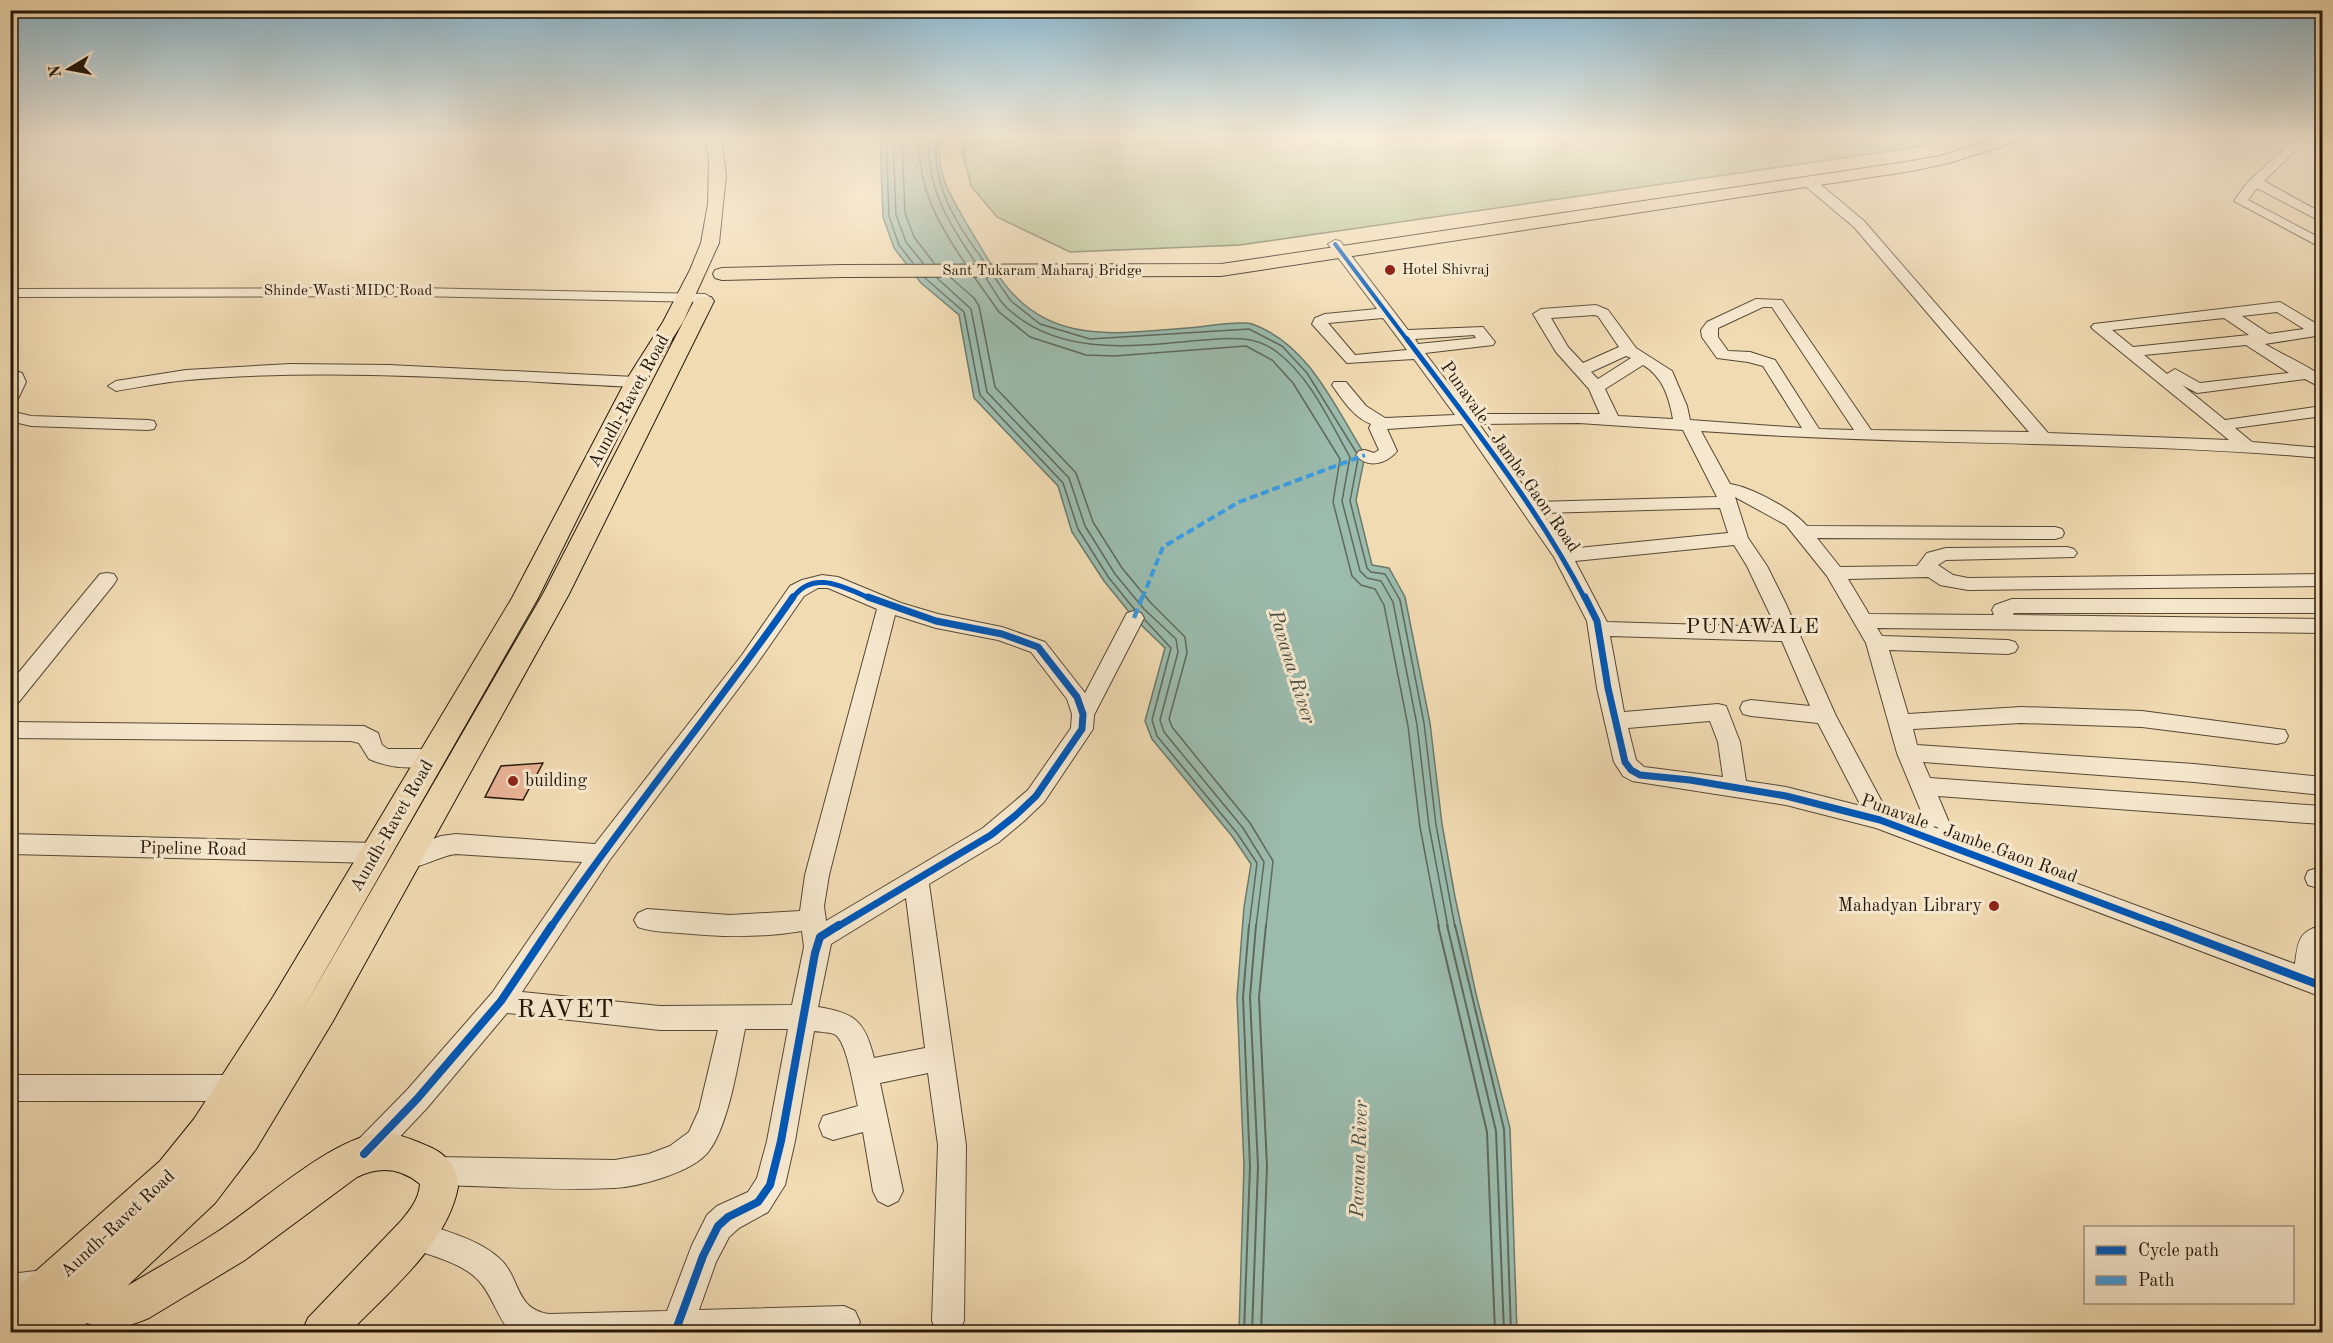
<svg xmlns="http://www.w3.org/2000/svg" width="2333" height="1343" font-family="'Old Standard TT',serif">
  <style>
    .green { fill: #b3c192; stroke: #6b6c4e; stroke-width: 1.5 }
    .water { fill: #9bbbad; stroke: #6b796c; stroke-width: 1.5 }
    .lines { fill: none; stroke-linecap: round; stroke-linejoin: round }
    .shore-far1 { stroke: #5f695c; stroke-width: 1.5 }
    .shore { stroke: #5f695c; stroke-width: 2 }
    .building { fill: #eab397; stroke: #23170a; stroke-width: 1.5 }
    .minor-casing { stroke: #564834; stroke-width: 2 }
    .major-casing { stroke: #23170a; stroke-width: 2 }
    .minor { fill: #f6e8ce; fill-rule: evenodd }
    .major { fill: #f1dbb3; fill-rule: evenodd }
    .quiet-far1 { stroke: #3c9ade; stroke-width: 4; stroke-dasharray: 8 4; stroke-linecap: butt }
    .quiet { stroke: #3c9ade; stroke-width: 4.5; stroke-dasharray: 10 4.5; stroke-linecap: butt }
    .cycleway-far3-casing { stroke: #f6e8ce; stroke-width: 6 }
    .cycleway-far2-casing { stroke: #f6e8ce; stroke-width: 8 }
    .cycleway-far1-casing { stroke: #f6e8ce; stroke-width: 10 }
    .cycleway-casing { stroke: #f6e8ce; stroke-width: 12 }
    .cycleway-far3 { stroke: #0057b8; stroke-width: 4 }
    .cycleway-far2 { stroke: #0057b8; stroke-width: 5 }
    .cycleway-far1 { stroke: #0057b8; stroke-width: 7 }
    .cycleway { stroke: #0057b8; stroke-width: 8 }
    .poi-dot { fill: #8f2418; stroke: #f6e8ce; stroke-width: 2 }
    .labels { text-anchor: middle; dominant-baseline: central; stroke-width: 6; stroke-linejoin: round; paint-order: stroke }
    .far-poi-label { font-size: 15px; fill: #23170a; stroke: #f6e8ce; text-anchor: start }
    .far-street-label { font-size: 15px; fill: #23170a; stroke: #f6e8ce }
    .street-label { font-size: 18px; fill: #23170a; stroke: #f6e8ce }
    .poi-label { font-size: 18px; fill: #23170a; stroke: #f6e8ce; text-anchor: start }
    .water-label { font-size: 20px; font-style: italic; fill: #4d5043; stroke: #f6e8ce }
    .quarter-label { font-size: 21px; letter-spacing: 1.5px; fill: #23170a; stroke: #f6e8ce }
    .near-quarter-label { font-size: 26px; letter-spacing: 1.5px; fill: #23170a; stroke: #f6e8ce }
  </style>
  <rect width="100%" height="100%" fill="#f1dbb3"/>
  <filter id="stains"><feTurbulence type="fractalNoise" baseFrequency=".00333" numOctaves="4"/><feColorMatrix values="0 0 0 0 .2 0 0 0 0 .09 0 0 0 0 .02 0 0 0 .5 -.17"/></filter>
  <radialGradient id="worn" r=".72"><stop offset=".6" stop-color="#630" stop-opacity="0"/><stop offset="1" stop-color="#630" stop-opacity=".3"/></radialGradient>
  <path class="green" d="M 968,137 L 1943,137 L 1918,147 L 1240,245 L 1070,252 L 997,217 L 971,186 L 962,150 Z"/>
  <path class="water" d="M 880,137 L 943,137 C 931,167 953,200 968,226 C 981,247 999,281 1016,297 C 1063,345 1128,332 1188,328 C 1202,327 1241,320 1252,324 C 1309,344 1335,407 1365,455 L 1356,500 L 1372,565 L 1389,568 L 1405,597 L 1430,723 L 1442,824 L 1455,897 L 1476,994 L 1510,1128 L 1517,1332 L 1239,1332 L 1244,1166 L 1237,997 L 1244,907 L 1251,864 L 1232,836 L 1152,739 L 1145,721 L 1165,648 L 1134,618 L 1104,581 L 1072,532 L 1058,486 L 974,398 L 959,315 L 921,283 L 894,248 L 883,217 Z"/>
  <g class="lines">
    <g class="shore-far1">
      <path d="M 886,137 L 889,216 L 899,245 L 913,263"/>
      <path d="M 893,137 L 896,215 L 906,242 L 923,263"/>
      <path d="M 902,137 L 905,213 L 914,237 L 934,263"/>
      <path d="M 919,137 C 917,186 938,224 965,263"/>
      <path d="M 929,137 C 925,186 949,224 976,263"/>
      <path d="M 937,137 C 930,186 958,225 985,263"/>
      <path d="M 925,278 L 964,312 L 980,395 L 1063,483 L 1078,529 L 1109,578 L 1135,610"/>
      <path d="M 937,278 L 971,309 L 987,392 L 1069,478 L 1085,526 L 1115,574 L 1144,609 L 1176,639 L 1178,652 L 1160,720 L 1164,732 L 1243,828 L 1264,862 L 1256,927"/>
      <path d="M 951,278 L 974,298 L 979,306 L 995,387 L 1076,473 L 1093,522 L 1122,568 L 1151,603 L 1185,637 L 1187,653 L 1169,719 L 1172,727 L 1250,823 L 1273,861 L 1266,927"/>
      <path d="M 975,278 L 999,312 L 1030,337 L 1086,355 L 1114,356 L 1246,346 L 1272,360 L 1293,383 L 1340,459 L 1333,502 L 1352,576 L 1361,585 L 1375,589 L 1384,605 L 1408,726 L 1420,827 L 1439,927"/>
      <path d="M 986,278 C 993,288 998,300 1007,308 C 1061,358 1136,346 1203,340 C 1230,338 1255,335 1277,352 C 1311,378 1330,422 1350,457 L 1342,501 L 1360,571 L 1367,578 L 1381,581 L 1393,602 L 1417,725 L 1429,826 L 1448,927"/>
      <path d="M 995,278 L 1011,301 L 1040,324 L 1090,339 L 1249,329 L 1282,346 L 1307,373 L 1356,452"/>
      <path d="M 1358,459 L 1350,501 L 1367,568 L 1371,572 L 1385,574 L 1400,600 L 1424,723 L 1436,825 L 1455,927"/>
      <path d="M 1145,620 L 1171,648 L 1152,720 L 1157,736 L 1237,833 L 1257,863 L 1249,927"/>
    </g>
    <g class="shore">
      <path d="M 1438,925 L 1487,1132 L 1495,1332"/>
      <path d="M 1447,925 L 1496,1131 L 1504,1332"/>
      <path d="M 1455,925 L 1504,1129 L 1511,1332"/>
      <path d="M 1244,1332 L 1250,1166 L 1243,997 L 1249,925"/>
      <path d="M 1252,1332 L 1258,1166 L 1250,997 L 1256,925"/>
      <path d="M 1261,1332 L 1267,1166 L 1259,997 L 1266,925"/>
    </g>
  </g>
  <path class="building" d="M 543,763 L 523,800 L 485,797 L 501,766 Z"/>
  <g class="lines">
    <defs>
      <g id="minor">
        <path d="M 2296,137 L 2309,137 L 2264,181 L 2322,213 L 2322,222 L 2257,188 L 2248,200 L 2322,239 L 2322,248 L 2234,201 L 2247,183 Z"/>
        <path d="M 1809,178 L 1814,179 L 1864,221 L 2048,433 L 2229,440 L 2094,330 L 2091,327 L 2094,324 L 2280,302 L 2322,327 L 2322,335 L 2265,344 C 2285,356 2303,363 2322,376 L 2322,388 L 2305,379 L 2197,393 L 2182,385 L 2225,420 L 2322,406 L 2322,416 L 2235,428 L 2252,442 L 2322,448 L 2322,458 C 2115,440 1908,446 1701,431 L 1730,484 C 1751,487 1794,510 1807,526 L 2055,527 L 2062,529 L 2064,533 L 2062,537 L 2055,539 L 1817,538 L 1840,567 L 1917,566 L 1927,553 L 1946,548 L 2067,547 L 2074,549 L 2077,553 L 2074,557 L 1946,560 L 1938,565 L 1953,575 L 1968,578 L 2322,574 L 2322,586 L 1968,590 L 1940,585 L 1928,577 L 1848,579 L 1869,614 L 1994,615 L 1992,610 L 1995,605 L 2012,599 L 2322,599 L 2322,613 L 2013,613 L 2014,615 L 2322,619 L 2322,633 L 1877,628 L 1882,636 L 2008,640 L 2015,642 L 2018,647 L 2015,652 L 2008,654 L 1889,650 L 1908,714 L 2021,707 L 2142,711 L 2285,730 L 2288,736 L 2285,742 L 2277,744 L 2142,727 L 2021,723 L 1913,729 L 1917,745 L 2194,764 L 2322,777 L 2322,795 L 2194,782 L 1923,762 L 1930,778 L 2322,806 L 2322,824 L 1938,796 L 1956,839 L 2295,964 C 2298,941 2298,932 2322,925 L 2320,974 L 2322,975 L 2322,997 L 1876,828 L 1786,805 L 1632,781 L 1623,776 L 1614,762 L 1597,688 L 1587,621 L 1554,557 L 1462,424 L 1387,429 L 1397,451 C 1387,464 1367,469 1356,455 L 1359,451 L 1365,450 L 1374,453 L 1379,450 L 1369,428 L 1371,424 C 1353,417 1343,400 1332,385 L 1334,382 L 1346,382 L 1366,406 L 1385,418 L 1455,415 L 1414,359 L 1347,363 L 1312,324 L 1315,318 L 1325,314 L 1377,309 L 1328,244 L 1335,240 L 1340,241 L 1408,330 L 1483,327 L 1495,342 L 1493,345 L 1425,353 L 1472,414 L 1600,414 L 1589,389 L 1556,352 L 1533,314 L 1541,309 L 1596,305 L 1608,310 L 1636,348 L 1672,371 L 1687,406 L 1690,420 L 1802,428 L 1763,366 L 1748,362 L 1717,358 L 1702,337 L 1701,330 L 1707,322 L 1756,299 L 1782,300 L 1871,430 L 2029,432 L 1854,227 L 1804,185 L 1803,182 L 1804,179 ZM 1763,307 L 1772,307 L 1854,430 L 1819,429 L 1775,360 L 1750,352 L 1728,351 L 1718,337 L 1718,328 ZM 2277,312 L 2304,329 L 2269,334 L 2242,316 ZM 1594,315 L 1598,316 L 1619,347 L 1583,363 L 1568,347 L 1551,318 ZM 1383,318 L 1407,350 L 1355,355 L 1328,323 ZM 2224,318 L 2249,335 L 2133,347 L 2112,330 ZM 1474,335 L 1476,338 L 1418,344 L 1415,339 ZM 2246,345 L 2289,373 L 2200,383 L 2175,369 L 2167,374 L 2144,355 ZM 1626,356 L 1631,358 L 1598,379 L 1591,372 ZM 1643,365 C 1663,377 1669,397 1673,419 L 1618,416 L 1605,389 ZM 1579,423 L 1683,430 L 1717,497 L 1535,502 L 1479,424 ZM 1735,497 L 1786,525 L 1827,576 L 1866,643 L 1897,753 L 1928,828 L 1888,813 L 1836,716 L 1785,602 L 1767,566 L 1748,538 ZM 1720,508 L 1728,533 L 1568,549 L 1542,513 ZM 1734,545 L 1747,566 L 1776,627 L 1607,622 L 1575,561 ZM 1610,636 L 1782,641 L 1810,706 L 1751,700 L 1743,702 L 1740,708 L 1743,714 L 1751,716 L 1818,723 L 1861,806 L 1786,787 L 1746,781 L 1740,742 L 1726,706 L 1718,704 L 1624,712 ZM 1710,721 L 1718,742 L 1723,777 L 1644,767 L 1636,760 L 1628,728 Z"/>
        <path d="M 416,288 L 705,294 L 712,298 L 705,302 L 416,296 L 10,297 L 10,289 Z"/>
        <path d="M 290,364 L 389,365 L 635,377 L 643,382 L 635,387 C 486,380 337,367 188,380 C 164,382 140,387 116,391 L 108,386 L 116,381 L 186,370 Z"/>
        <path d="M 10,369 L 22,373 L 26,382 L 16,403 L 10,404 Z"/>
        <path d="M 10,411 L 31,416 L 148,420 L 154,421 L 156,425 L 154,429 L 148,430 L 31,426 L 10,421 Z"/>
        <path d="M 107,573 L 114,574 L 117,579 L 114,584 L 18,703 L 10,706 L 10,683 L 100,574 Z"/>
        <path d="M 822,575 L 838,577 L 901,603 L 938,614 L 1002,627 L 1045,642 L 1085,693 L 1127,613 L 1134,611 L 1141,613 L 1144,618 L 1094,715 L 1093,729 L 1044,802 L 1024,821 L 999,842 L 929,884 L 966,1145 L 964,1321 L 958,1332 L 937,1332 L 932,1321 L 938,1145 L 928,1073 L 880,1083 L 903,1191 L 898,1201 L 888,1206 L 878,1201 L 873,1191 L 863,1132 L 833,1140 L 823,1136 L 819,1126 L 823,1116 L 858,1106 C 854,1092 847,1039 834,1034 C 828,1032 820,1032 814,1031 L 795,1141 L 785,1185 L 768,1212 L 739,1228 L 729,1237 L 716,1262 L 699,1310 L 844,1306 L 855,1311 L 860,1322 L 855,1332 L 511,1332 C 497,1318 493,1296 479,1281 C 462,1262 428,1255 404,1246 L 400,1235 L 404,1224 L 415,1220 C 443,1231 477,1238 499,1258 C 521,1277 514,1309 549,1314 L 667,1311 L 692,1245 L 707,1215 L 717,1206 L 748,1192 L 757,1178 L 767,1141 L 788,1029 L 745,1029 C 738,1063 729,1124 709,1151 C 694,1172 638,1187 614,1188 C 555,1191 495,1186 436,1185 L 426,1181 L 421,1171 L 426,1161 L 436,1157 L 615,1160 L 649,1154 L 670,1146 L 689,1132 L 699,1110 L 718,1030 L 660,1030 L 507,1013 L 427,1108 L 374,1164 L 364,1168 L 354,1164 L 350,1154 L 354,1144 L 407,1090 L 492,993 L 582,862 L 456,854 C 437,856 415,873 396,867 L 393,860 L 396,853 L 441,836 L 456,834 L 595,844 L 742,655 L 790,586 L 802,580 ZM 818,588 L 828,588 L 877,609 L 805,875 L 800,911 L 730,915 L 647,909 L 638,913 L 634,920 L 638,927 C 652,932 666,932 680,933 C 720,937 762,938 802,931 L 804,947 L 792,1005 L 660,1006 L 522,992 L 609,861 L 756,665 L 804,596 ZM 895,615 L 936,628 L 998,640 L 1031,652 L 1067,699 L 1072,714 L 1071,728 L 1028,790 L 983,828 L 826,921 L 824,906 L 829,875 ZM 906,898 L 925,1048 L 874,1058 C 865,1021 855,1013 818,1007 L 831,944 Z"/>
        <path d="M 10,722 L 364,726 L 378,733 L 382,745 L 388,749 L 433,749 L 441,751 L 444,757 L 441,763 C 418,770 391,769 369,759 L 359,743 L 351,741 L 10,738 Z"/>
        <path d="M 10,834 L 376,843 L 384,846 L 388,853 L 384,860 L 376,863 L 10,854 Z"/>
        <path d="M 2317,868 L 2322,869 L 2322,889 L 2308,885 L 2305,878 L 2308,871 Z"/>
        <path d="M 10,1075 L 234,1075 L 244,1079 L 248,1088 L 244,1097 L 234,1101 L 10,1101 Z"/>
        <path d="M 44,1270 L 55,1275 L 60,1286 L 55,1297 L 44,1302 L 10,1305 L 10,1274 Z"/>
      </g>
      <g id="major">
        <path d="M 705,137 L 721,137 L 726,175 L 719,243 L 683,322 L 645,382 L 538,598 L 302,1011 L 543,594 L 694,301 L 697,297 L 711,297 L 714,301 L 569,594 L 333,1021 L 256,1149 L 215,1203 L 127,1286 C 157,1268 188,1251 217,1232 C 260,1204 331,1138 380,1133 C 396,1132 417,1141 432,1148 C 448,1156 458,1169 458,1187 C 447,1245 388,1292 350,1332 L 302,1332 L 308,1318 L 401,1221 C 410,1210 419,1199 420,1184 C 401,1168 379,1166 357,1177 L 245,1260 L 149,1318 C 128,1327 109,1332 87,1323 L 77,1332 L 10,1332 L 10,1294 L 160,1161 L 194,1119 L 273,997 L 512,598 L 625,382 L 663,322 L 690,270 L 701,243 L 708,204 L 709,161 Z"/>
        <path d="M 2000,137 L 2024,137 L 2022,140 L 1949,163 L 1912,171 L 1221,276 L 842,277 L 722,280 L 715,278 L 713,274 L 715,270 L 722,268 L 842,265 L 1221,264 L 1912,161 L 1940,156 Z"/>
      </g>
    </defs>
    <use href="#minor" class="minor-casing"/>
    <use href="#major" class="major-casing"/>
    <use href="#minor" class="minor"/>
    <use href="#major" class="major"/>
    <path class="quiet-far1" d="M 1142,599 L 1163,547 L 1239,502 L 1365,455"/>
    <path class="quiet" d="M 1134,618 L 1142,597"/>
    <defs>
      <path id="cycleway-far3" d="M 1335,244 L 1408,341"/>
      <g id="cycleway-far2">
        <path d="M 1407,339 C 1470,423 1537,506 1585,599"/>
        <path d="M 792,599 C 813,568 845,588 872,599"/>
      </g>
      <g id="cycleway-far1">
        <path d="M 1585,597 L 1597,621 L 1608,688 L 1625,762 L 1631,770 L 1640,775 L 1690,780 L 1786,796 L 1880,820 L 2165,927"/>
        <path d="M 551,927 C 628,814 715,709 793,597"/>
        <path d="M 837,927 L 991,835 L 1016,815 L 1036,796 L 1082,729 L 1083,714 L 1077,697 L 1038,647 L 1002,634 L 936,621 L 868,597"/>
      </g>
      <g id="cycleway">
        <path d="M 2161,925 L 2322,986"/>
        <path d="M 364,1154 L 417,1099 L 501,1001 L 552,925"/>
        <path d="M 677,1327 L 703,1256 L 718,1226 L 728,1217 L 758,1202 L 770,1185 L 781,1141 L 815,953 L 820,937 L 839,925"/>
      </g>
    </defs>
    <use href="#cycleway-far3" class="cycleway-far3-casing"/>
    <use href="#cycleway-far2" class="cycleway-far2-casing"/>
    <use href="#cycleway-far1" class="cycleway-far1-casing"/>
    <use href="#cycleway" class="cycleway-casing"/>
    <use href="#cycleway-far3" class="cycleway-far3"/>
    <use href="#cycleway-far2" class="cycleway-far2"/>
    <use href="#cycleway-far1" class="cycleway-far1"/>
    <use href="#cycleway" class="cycleway"/>
  </g>
  <linearGradient id="sky" x2="0" y2="1"><stop stop-color="#89b7d0"/><stop offset="0.42" stop-color="#f9efdd"/><stop offset="1" stop-color="#f9efdd" stop-opacity="0"/></linearGradient>
  <rect width="2333" height="325" fill="url(#sky)"/>
  <g class="poi-dot">
    <circle cx="1390" cy="270" r="6"/>
    <circle cx="513" cy="781" r="6"/>
    <circle cx="1994" cy="906" r="6"/>
  </g>
  <g class="labels">
    <g class="far-poi-label">
      <text x="1402" y="270">Hotel Shivraj</text>
    </g>
    <g class="far-street-label">
      <text x="1042" y="271">Sant Tukaram Maharaj Bridge</text>
      <text x="348" y="291">Shinde Wasti MIDC Road</text>
    </g>
    <g class="street-label">
      <text transform="translate(629 401) rotate(-61)">Aundh-Ravet Road</text>
      <text transform="translate(1510 457) rotate(55)">Punavale - Jambe Gaon Road</text>
      <text transform="translate(392 826) rotate(-60)">Aundh-Ravet Road</text>
      <text transform="translate(1969 839) rotate(20)">Punavale - Jambe Gaon Road</text>
      <text transform="translate(193 849) rotate(1)">Pipeline Road</text>
      <text transform="translate(118 1224) rotate(-43)">Aundh-Ravet Road</text>
    </g>
    <g class="poi-label">
      <text x="525" y="781">building</text>
      <text x="1982" y="906" text-anchor="end">Mahadyan Library</text>
    </g>
    <g class="water-label">
      <text transform="translate(1291 667) rotate(73)">Pavana River</text>
      <text transform="translate(1360 1159) rotate(-88)">Pavana River</text>
    </g>
    <g class="quarter-label">
      <text x="1753" y="627">PUNAWALE</text>
    </g>
    <g class="near-quarter-label">
      <text x="566" y="1010">RAVET</text>
    </g>
  </g>
  <rect width="2333" height="1343" fill="none" stroke="#f1dbb3" stroke-width="36"/>
  <rect x="12" y="12" width="2309" height="1319" fill="none" stroke="#23170a" stroke-width="3"/>
  <rect x="18" y="18" width="2297" height="1307" fill="none" stroke="#23170a" stroke-width="1.5"/>
  <rect x="2084" y="1226" width="210" height="78" fill="#f6e8ce" stroke="#a29480" stroke-width="1.5"/>
  <rect x="2096" y="1246" width="30" height="9" fill="#0057b8" stroke="#a29480" stroke-width="1.5"/>
  <text x="2138" y="1256" font-size="18" fill="#23170a">Cycle path</text>
  <rect x="2096" y="1276" width="30" height="9" fill="#3c9ade" stroke="#a29480" stroke-width="1.5"/>
  <text x="2138" y="1286" font-size="18" fill="#23170a">Path</text>
  <g transform="translate(69 69) rotate(260)" stroke="#f6e8ce" stroke-width="4.5" paint-order="stroke">
  <path d="M0-4.5L10 22L0 15L-10 22Z" fill="#23170a"/>
  <text y="-9" font-size="16" font-weight="bold" text-anchor="middle" fill="#23170a">N</text>
  </g>
  <rect width="100%" height="100%" filter="url(#stains)"/>
  <rect width="100%" height="100%" fill="url(#worn)"/>
</svg>
